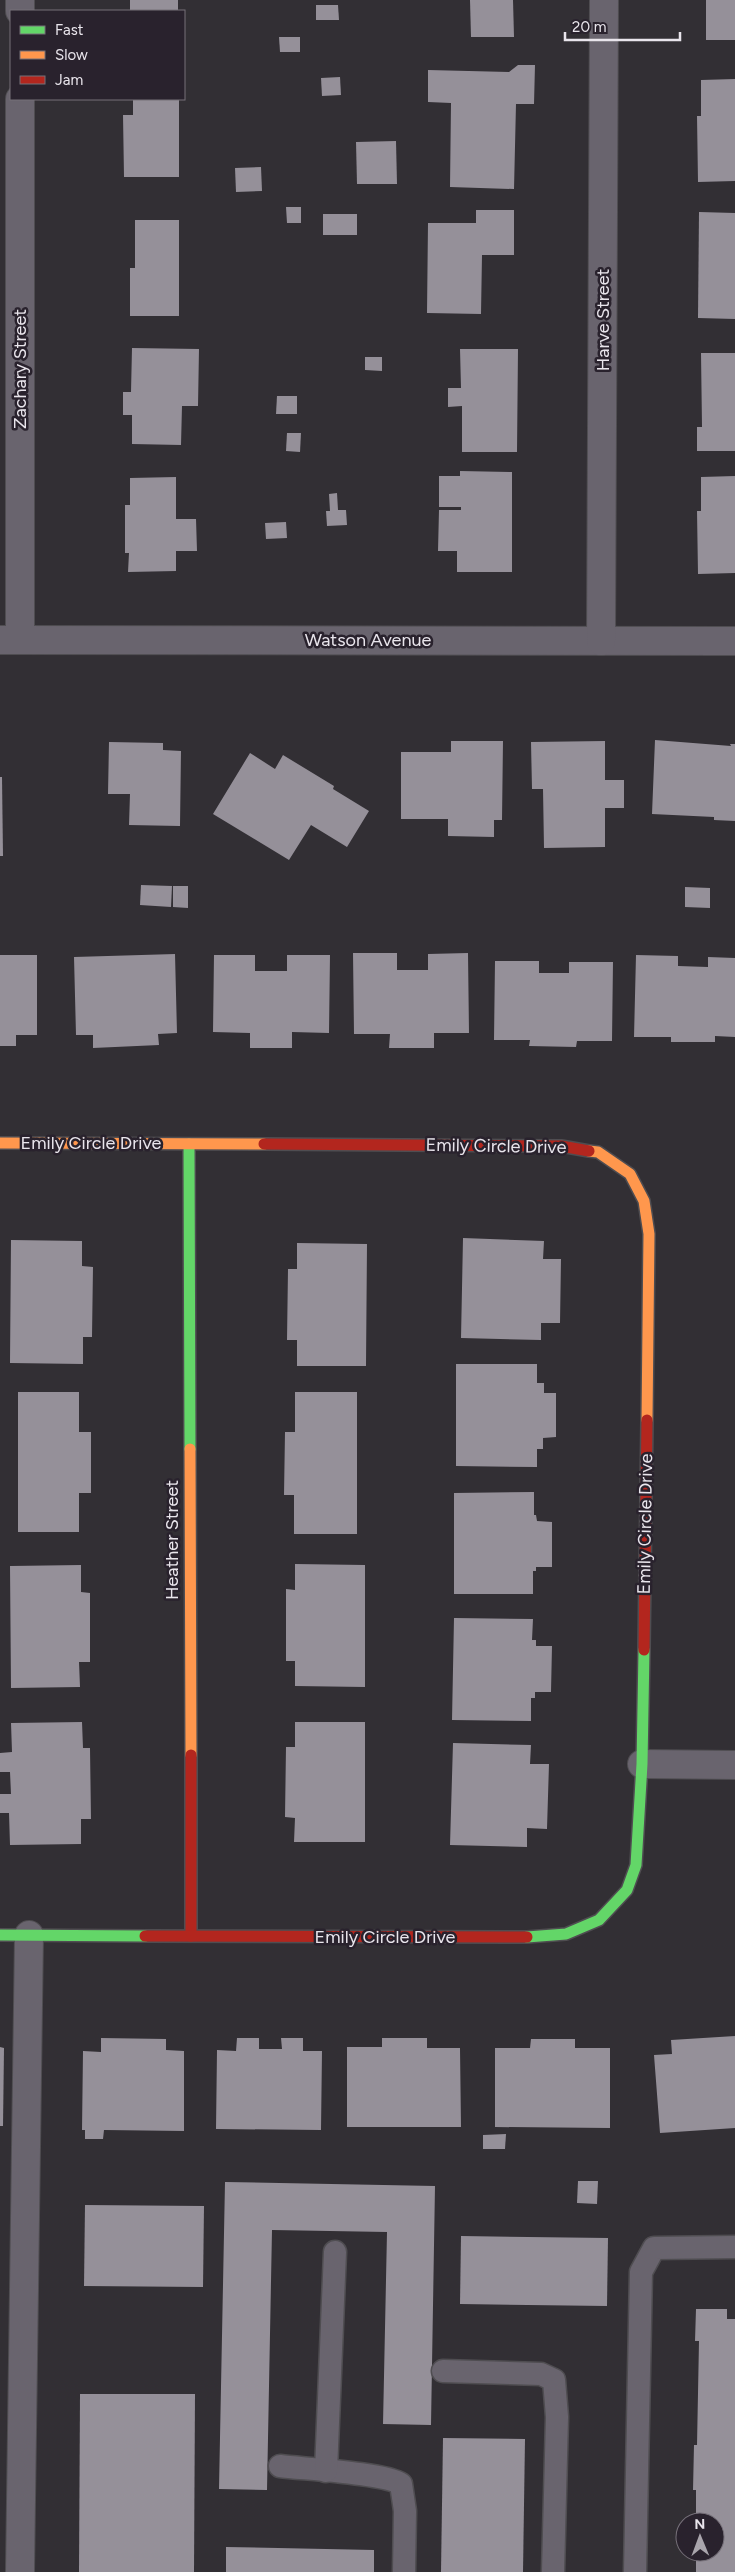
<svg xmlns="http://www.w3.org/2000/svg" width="735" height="2572" font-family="Figtree,sans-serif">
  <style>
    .building { fill: #959099 }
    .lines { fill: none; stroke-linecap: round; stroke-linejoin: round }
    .lane-casing { stroke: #4f4d51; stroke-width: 25 }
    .street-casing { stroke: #4f4d51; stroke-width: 30 }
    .fast-casing { stroke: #4f4d51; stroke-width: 14 }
    .slow-casing { stroke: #4f4d51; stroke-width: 14 }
    .jam-casing { stroke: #4f4d51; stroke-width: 14 }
    .lane { stroke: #69646e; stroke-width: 22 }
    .street { stroke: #69646e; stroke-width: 28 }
    .fast { stroke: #63d668; stroke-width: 11 }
    .slow { stroke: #ff974d; stroke-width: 11 }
    .jam { stroke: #b3261e; stroke-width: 11 }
    .labels { text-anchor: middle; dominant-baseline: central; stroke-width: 5; stroke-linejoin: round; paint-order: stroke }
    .street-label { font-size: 18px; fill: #e9e5ec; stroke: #29222d }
  </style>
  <rect width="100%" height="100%" fill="#322f34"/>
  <g class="building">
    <rect x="130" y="0" width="48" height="11"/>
    <path d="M 470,0 L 513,0 L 514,37 L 471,37 Z"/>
    <rect x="706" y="0" width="29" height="40"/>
    <path d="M 316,5 L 338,5 L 339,20 L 316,20 Z"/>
    <path d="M 279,37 L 300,37 L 300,52 L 280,52 Z"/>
    <path d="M 518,65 L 535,65 L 534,104 L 516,104 L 514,189 L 450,187 L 451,103 L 428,102 L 428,70 L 509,72 Z"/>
    <path d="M 340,77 L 341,95 L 322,96 L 321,78 Z"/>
    <path d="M 735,79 L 735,181 L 698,182 L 697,116 L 701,116 L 701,80 Z"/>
    <path d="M 133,99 L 179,99 L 179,177 L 124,177 L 123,115 L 133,115 Z"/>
    <path d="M 396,141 L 397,184 L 357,184 L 356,142 Z"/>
    <path d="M 261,167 L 262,191 L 236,192 L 235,168 Z"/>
    <path d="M 286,207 L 301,207 L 301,223 L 287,223 Z"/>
    <path d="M 476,210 L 514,210 L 514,255 L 482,255 L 481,314 L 427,313 L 428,223 L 476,223 Z"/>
    <path d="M 699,212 L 735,213 L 735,319 L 698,318 Z"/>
    <rect x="323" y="214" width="34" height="21"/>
    <path d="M 135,220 L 179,220 L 179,316 L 130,316 L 130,268 L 135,268 Z"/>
    <path d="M 132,348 L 199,349 L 198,406 L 182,406 L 181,445 L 132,444 L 132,415 L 123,415 L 123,392 L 131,392 Z"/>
    <path d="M 460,349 L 518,349 L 517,452 L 462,452 L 462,406 L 448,407 L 448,388 L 461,388 Z"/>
    <path d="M 701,353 L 735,353 L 735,451 L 697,451 L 697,427 L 702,427 Z"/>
    <path d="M 365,357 L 382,357 L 382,371 L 365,370 Z"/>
    <path d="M 277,396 L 297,396 L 297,414 L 276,414 Z"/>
    <path d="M 287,433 L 301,433 L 300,452 L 286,451 Z"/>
    <path d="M 460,471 L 512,472 L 512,572 L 457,572 L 457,551 L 438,551 L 439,510 L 461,510 L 461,507 L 439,507 L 439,476 L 460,476 Z"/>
    <path d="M 735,476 L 735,573 L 698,574 L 697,511 L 701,511 L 701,477 Z"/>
    <path d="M 176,477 L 176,519 L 196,519 L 197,551 L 176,551 L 176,571 L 128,572 L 129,553 L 125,553 L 125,505 L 130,505 L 130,478 Z"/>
    <path d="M 337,493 L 338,510 L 346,510 L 347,525 L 327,526 L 326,511 L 330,511 L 329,494 Z"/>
    <path d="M 286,522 L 287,538 L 266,539 L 265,523 Z"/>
    <path d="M 655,740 L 731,746 L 730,744 L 735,744 L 735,821 L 714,820 L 714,817 L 652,814 Z"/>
    <path d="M 451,741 L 503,741 L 502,820 L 494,820 L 494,837 L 448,836 L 448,819 L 401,819 L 401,752 L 451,752 Z"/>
    <path d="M 605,741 L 605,780 L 624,780 L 624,808 L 605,808 L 605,847 L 544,848 L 543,789 L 532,789 L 531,742 Z"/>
    <path d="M 109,742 L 163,743 L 163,750 L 181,751 L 180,826 L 129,825 L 130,794 L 108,794 Z"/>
    <path d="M 250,753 L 275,769 L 283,755 L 334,786 L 333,789 L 369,811 L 347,847 L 311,825 L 289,860 L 213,814 Z"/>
    <path d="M 0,777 L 2,777 L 3,856 L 0,856 Z"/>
    <path d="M 141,885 L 172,886 L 171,907 L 140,905 Z"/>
    <path d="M 173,886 L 188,886 L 188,908 L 173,907 Z"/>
    <path d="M 685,887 L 710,888 L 710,908 L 685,907 Z"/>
    <path d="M 353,953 L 397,953 L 397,970 L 428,970 L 428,954 L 468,953 L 469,1033 L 434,1033 L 434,1048 L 389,1048 L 390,1034 L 354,1034 Z"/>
    <path d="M 175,954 L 177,1033 L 158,1034 L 159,1045 L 93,1048 L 93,1035 L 76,1035 L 74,957 Z"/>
    <path d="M 0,955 L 37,955 L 37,1035 L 16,1035 L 16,1046 L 0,1046 Z"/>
    <path d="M 214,955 L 255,955 L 255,971 L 287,971 L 287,955 L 330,955 L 329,1033 L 292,1032 L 292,1048 L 250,1048 L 250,1033 L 213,1032 Z"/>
    <path d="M 636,955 L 678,956 L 678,966 L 708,967 L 708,957 L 735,958 L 735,1037 L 715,1036 L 715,1042 L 671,1042 L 671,1037 L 634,1037 Z"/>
    <path d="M 495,961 L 539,961 L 539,973 L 569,973 L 569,962 L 613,962 L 612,1041 L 577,1041 L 576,1047 L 529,1046 L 530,1040 L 494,1040 Z"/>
    <path d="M 463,1238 L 544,1241 L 543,1259 L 561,1259 L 560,1323 L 541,1323 L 541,1340 L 461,1338 Z"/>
    <path d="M 11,1240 L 82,1241 L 82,1266 L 93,1267 L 92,1337 L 83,1337 L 83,1364 L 10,1363 Z"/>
    <path d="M 297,1243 L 367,1244 L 366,1366 L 297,1366 L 297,1340 L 287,1340 L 288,1269 L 297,1269 Z"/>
    <path d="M 456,1364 L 537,1364 L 537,1383 L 544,1383 L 544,1393 L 556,1393 L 556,1437 L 543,1438 L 543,1449 L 537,1449 L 537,1467 L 456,1466 Z"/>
    <path d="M 18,1392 L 79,1392 L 79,1432 L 91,1432 L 91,1493 L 79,1493 L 79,1532 L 18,1532 Z"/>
    <path d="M 295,1392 L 357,1392 L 357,1534 L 294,1534 L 294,1495 L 284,1495 L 285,1432 L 295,1432 Z"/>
    <path d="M 534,1492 L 534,1515 L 536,1515 L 537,1521 L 552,1522 L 552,1567 L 536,1567 L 536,1571 L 533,1571 L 533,1594 L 454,1594 L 454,1493 Z"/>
    <path d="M 295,1564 L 365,1565 L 365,1687 L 295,1686 L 295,1661 L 286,1661 L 286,1589 L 295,1590 Z"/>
    <path d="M 81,1565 L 81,1592 L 90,1593 L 90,1662 L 79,1662 L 80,1687 L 11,1688 L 10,1566 Z"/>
    <path d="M 454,1618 L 533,1619 L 532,1640 L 536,1640 L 536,1646 L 552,1646 L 551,1692 L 535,1692 L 535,1698 L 531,1698 L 531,1721 L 452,1720 Z"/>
    <path d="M 82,1722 L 83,1748 L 90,1748 L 91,1819 L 81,1819 L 81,1844 L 10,1845 L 9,1813 L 0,1813 L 0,1794 L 11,1794 L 10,1772 L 0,1772 L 0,1753 L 12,1752 L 11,1723 Z"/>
    <path d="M 295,1722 L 365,1722 L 365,1842 L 294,1842 L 295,1818 L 285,1817 L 286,1747 L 295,1747 Z"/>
    <path d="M 453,1743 L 531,1745 L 530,1764 L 549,1764 L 547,1829 L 527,1828 L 527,1847 L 450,1845 Z"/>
    <path d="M 735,2036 L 735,2128 L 660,2133 L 654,2055 L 672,2054 L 671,2040 Z"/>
    <path d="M 101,2038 L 166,2039 L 166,2050 L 184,2051 L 184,2131 L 104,2130 L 103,2139 L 85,2139 L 85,2130 L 82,2130 L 83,2051 L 101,2052 Z"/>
    <path d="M 237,2038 L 259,2038 L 259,2049 L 282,2049 L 281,2038 L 303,2038 L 303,2051 L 322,2051 L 321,2130 L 216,2129 L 217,2050 L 236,2051 Z"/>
    <path d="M 382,2038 L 427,2038 L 427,2048 L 460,2048 L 461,2127 L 347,2127 L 347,2047 L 382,2047 Z"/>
    <path d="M 531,2039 L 575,2039 L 575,2048 L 610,2048 L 610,2128 L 495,2127 L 495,2048 L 530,2048 Z"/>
    <path d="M 0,2047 L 4,2048 L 3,2126 L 0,2126 Z"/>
    <path d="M 506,2134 L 505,2149 L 483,2149 L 483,2135 Z"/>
    <path d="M 578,2181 L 598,2181 L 597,2204 L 577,2203 Z"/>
    <path d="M 225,2182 L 435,2186 L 431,2425 L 383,2424 L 387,2232 L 272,2230 L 267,2490 L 219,2489 Z"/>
    <path d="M 85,2205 L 204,2206 L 203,2287 L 84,2286 Z"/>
    <path d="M 461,2236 L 608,2238 L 607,2306 L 460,2304 Z"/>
    <path d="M 696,2309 L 727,2309 L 727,2319 L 735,2319 L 735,2572 L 696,2572 L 696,2552 L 715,2552 L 715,2522 L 696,2522 L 696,2490 L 693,2490 L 694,2445 L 697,2445 L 699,2341 L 695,2341 Z"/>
    <path d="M 80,2394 L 195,2394 L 194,2572 L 79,2572 Z"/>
    <path d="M 443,2438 L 525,2439 L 523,2572 L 441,2572 Z"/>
    <path d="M 226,2547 L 374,2550 L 374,2572 L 226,2572 Z"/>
  </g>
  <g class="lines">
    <defs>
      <g id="lane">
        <path d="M 443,2371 L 541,2374 L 554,2380 L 557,2417 L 553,2572"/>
        <path d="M 280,2466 C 304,2469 385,2473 401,2484 L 405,2511 L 404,2572"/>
        <path d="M 326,2471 L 335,2252"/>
        <path d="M 635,2572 L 641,2272 L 654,2248 L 735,2247"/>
      </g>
      <g id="street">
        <path d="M 20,0 L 20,11"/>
        <path d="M 20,99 L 20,640"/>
        <path d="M 0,640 L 735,641"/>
        <path d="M 601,641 L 604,0"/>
        <path d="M 642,1764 L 735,1765"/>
        <path d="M 20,2572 L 29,1935"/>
      </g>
      <g id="fast">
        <path d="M 189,1144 L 190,1449"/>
        <path d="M 0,1935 L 145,1936"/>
        <path d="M 527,1937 L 566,1934 L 599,1920 L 627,1890 L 636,1865 L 642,1764 L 644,1650"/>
      </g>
      <g id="slow">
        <path d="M 0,1143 L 264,1144"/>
        <path d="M 589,1151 L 598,1152 L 630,1174 L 644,1201 L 649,1234 L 647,1420"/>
        <path d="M 190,1449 L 191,1755"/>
      </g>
      <g id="jam">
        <path d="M 264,1144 L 561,1146 L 589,1151"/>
        <path d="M 644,1650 L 647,1420"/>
        <path d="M 191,1755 L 191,1936"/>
        <path d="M 145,1936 L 527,1937"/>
      </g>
    </defs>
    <use href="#lane" class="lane-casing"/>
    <use href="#street" class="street-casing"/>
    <use href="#fast" class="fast-casing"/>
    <use href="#slow" class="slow-casing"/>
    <use href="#jam" class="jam-casing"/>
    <use href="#lane" class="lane"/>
    <use href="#street" class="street"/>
    <use href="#fast" class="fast"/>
    <use href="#slow" class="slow"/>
    <use href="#jam" class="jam"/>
  </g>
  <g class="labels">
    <g class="street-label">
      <text transform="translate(603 320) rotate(-90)">Harve Street</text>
      <text transform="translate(20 369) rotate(-90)">Zachary Street</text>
      <text x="368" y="640">Watson Avenue</text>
      <text x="91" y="1143">Emily Circle Drive</text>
      <text transform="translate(496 1146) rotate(1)">Emily Circle Drive</text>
      <text transform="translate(645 1524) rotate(-89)">Emily Circle Drive</text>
      <text transform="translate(172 1540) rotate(-90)">Heather Street</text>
      <text x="385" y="1937">Emily Circle Drive</text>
    </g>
  </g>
  <rect x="10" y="10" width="175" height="90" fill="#29222d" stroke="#767079"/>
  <rect x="20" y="26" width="25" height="8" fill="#63d668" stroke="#767079"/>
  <text x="55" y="35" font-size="15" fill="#e9e5ec">Fast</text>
  <rect x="20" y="51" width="25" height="8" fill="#ff974d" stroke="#767079"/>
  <text x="55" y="60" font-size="15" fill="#e9e5ec">Slow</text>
  <rect x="20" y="76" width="25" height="8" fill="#b3261e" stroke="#767079"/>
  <text x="55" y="85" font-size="15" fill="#e9e5ec">Jam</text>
  <g transform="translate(700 2537) rotate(359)"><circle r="24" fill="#29222d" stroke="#767079"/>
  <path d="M0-4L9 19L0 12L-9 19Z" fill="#a9a5ac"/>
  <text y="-8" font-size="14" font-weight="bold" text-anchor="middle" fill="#e9e5ec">N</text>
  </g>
  <path d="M565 32v8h115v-8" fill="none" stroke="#e9e5ec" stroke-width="2.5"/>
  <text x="572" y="32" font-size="15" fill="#e9e5ec" stroke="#29222d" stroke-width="4" paint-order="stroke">20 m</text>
</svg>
